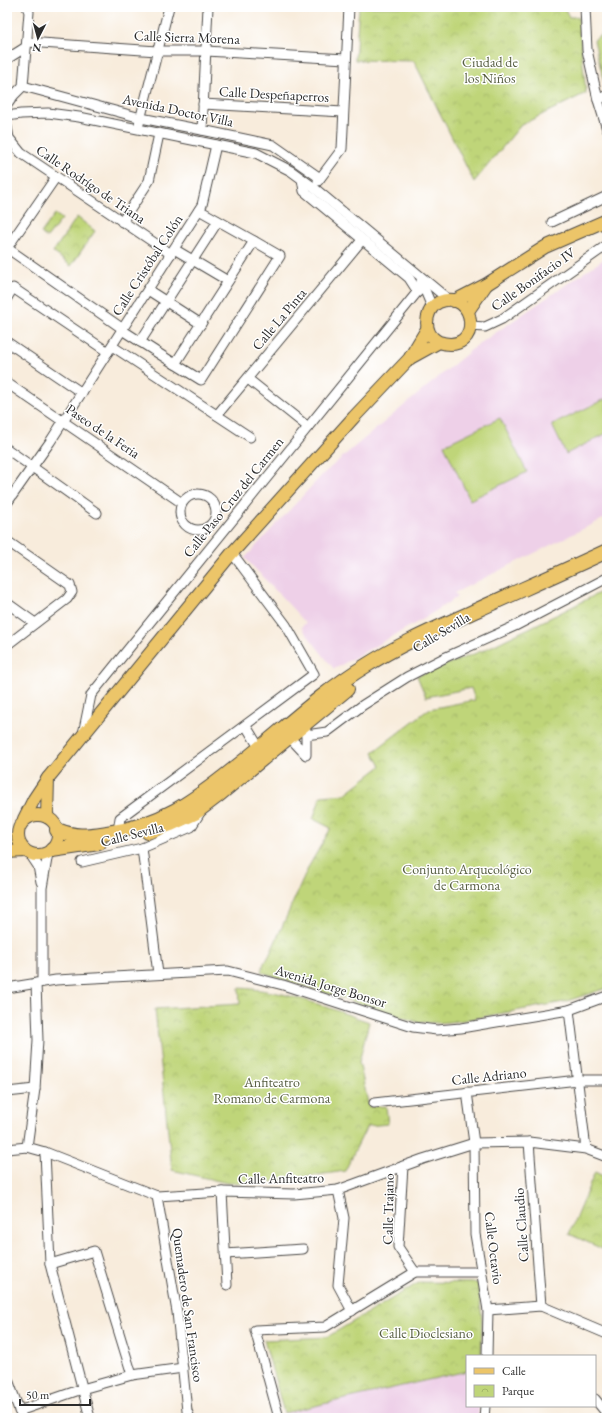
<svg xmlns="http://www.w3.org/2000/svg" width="614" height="1425" font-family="'EB Garamond',serif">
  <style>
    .built { fill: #eed0e8 }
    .grass { fill: #bfd579; stroke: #758052 }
    .park { fill: url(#park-crowns); stroke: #758052 }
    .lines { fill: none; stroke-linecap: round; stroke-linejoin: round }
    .minor-casing { stroke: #4a4846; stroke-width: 11 }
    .major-casing { stroke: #4a4846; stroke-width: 14 }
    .highway-casing { stroke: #4a4846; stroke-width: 16 }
    .minor { stroke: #fff; stroke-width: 9 }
    .major { stroke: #ecc569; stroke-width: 12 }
    .highway { stroke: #ecc569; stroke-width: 14 }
    .labels { text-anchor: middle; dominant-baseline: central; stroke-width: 3; stroke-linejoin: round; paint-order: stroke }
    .street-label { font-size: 14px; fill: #2b2b2b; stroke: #fff }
    .park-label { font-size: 14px; fill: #575e42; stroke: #fff }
  </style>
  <defs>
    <pattern id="park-crowns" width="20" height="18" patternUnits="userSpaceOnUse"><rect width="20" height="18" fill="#bfd579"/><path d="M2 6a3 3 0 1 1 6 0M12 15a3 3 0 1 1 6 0" fill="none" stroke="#a4b769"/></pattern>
  </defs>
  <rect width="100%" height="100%" fill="#fff"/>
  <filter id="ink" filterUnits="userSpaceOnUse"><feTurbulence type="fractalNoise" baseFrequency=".025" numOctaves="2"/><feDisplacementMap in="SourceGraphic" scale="8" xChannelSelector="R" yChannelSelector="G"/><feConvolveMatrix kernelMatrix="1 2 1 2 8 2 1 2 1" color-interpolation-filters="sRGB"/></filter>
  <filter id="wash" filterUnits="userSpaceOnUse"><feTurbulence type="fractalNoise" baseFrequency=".012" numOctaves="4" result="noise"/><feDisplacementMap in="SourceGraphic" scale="16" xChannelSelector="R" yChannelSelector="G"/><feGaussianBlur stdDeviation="0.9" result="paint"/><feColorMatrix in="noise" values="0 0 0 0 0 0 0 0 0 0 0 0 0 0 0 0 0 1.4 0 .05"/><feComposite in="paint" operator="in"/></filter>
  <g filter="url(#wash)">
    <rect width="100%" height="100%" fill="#f8ecdc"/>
    <g class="built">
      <path d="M 607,257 L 607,517 L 454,593 L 457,597 L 423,619 L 334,669 L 301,627 L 306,623 L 245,558 L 323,474 L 353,448 L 476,346 Z"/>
      <path d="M 467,1371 L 467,1406 L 479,1406 L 478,1418 L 285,1418 L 284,1413 Z"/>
    </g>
    <g class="grass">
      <path d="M 607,30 L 607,95 L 594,40 Z"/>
      <path d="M 607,398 L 607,433 L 566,454 L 552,425 Z"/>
      <path d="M 500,418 L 527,472 L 470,500 L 444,445 Z"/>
    </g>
    <g class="park">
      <path d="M 359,7 L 564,7 L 569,17 L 578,17 L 586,93 L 521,125 L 474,182 L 414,61 L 355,60 Z"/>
      <path d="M 55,214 L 62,219 L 47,238 L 41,233 Z"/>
      <path d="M 77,217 L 95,231 L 71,266 L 53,252 Z"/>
      <path d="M 607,589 L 607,988 L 564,1002 L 460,1021 L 439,1023 L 417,1022 L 261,972 L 264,963 L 269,956 L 309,866 L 331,828 L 313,819 L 321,796 L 345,794 L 381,766 L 373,752 L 429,709 L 475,700 L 471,688 L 426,697 L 417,676 L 484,650 L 556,615 Z"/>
      <path d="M 239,988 C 285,990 326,1007 369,1022 L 359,1062 L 369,1107 L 386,1106 L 388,1124 L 367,1126 L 345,1171 L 270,1182 L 227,1183 L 172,1170 L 155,1009 L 240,1004 Z"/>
      <path d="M 595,1172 L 607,1178 L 607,1251 L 569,1234 Z"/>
      <path d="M 420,1282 L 478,1283 L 482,1319 L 481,1356 L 467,1356 L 467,1371 L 284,1413 L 264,1340 L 327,1337 Z"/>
    </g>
  </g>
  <g filter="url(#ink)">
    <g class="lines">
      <defs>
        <g id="minor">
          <path d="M 585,7 L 587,50 L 598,100 L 607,129"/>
          <path d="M 27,42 L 157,51 L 206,51 L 346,59"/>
          <path d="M 7,59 L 26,47"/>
          <path d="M 23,86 L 141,118 L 202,130 L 273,145 L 320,178"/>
          <path d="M 598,100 L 607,95"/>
          <path d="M 203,104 L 343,112"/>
          <path d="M 7,105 L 14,95 L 23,86 L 29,12 L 27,7"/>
          <path d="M 7,116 L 21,114 L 48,113 L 79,117 L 256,153 L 291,171 L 313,187 L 449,300"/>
          <path d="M 139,124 L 169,7"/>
          <path d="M 7,127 L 9,138 L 21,153 L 171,254"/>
          <path d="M 202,130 L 208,7"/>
          <path d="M 302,179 L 304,191 L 409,278 L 418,292"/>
          <path d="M 318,181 L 342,149 L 349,7"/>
          <path d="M 122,222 L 149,181 L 159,134"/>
          <path d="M 552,222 L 607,196"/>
          <path d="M 7,248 L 123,329"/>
          <path d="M 7,248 L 56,177"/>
          <path d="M 174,249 L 228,281"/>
          <path d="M 421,281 L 432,307"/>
          <path d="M 148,290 L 201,324"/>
          <path d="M 7,298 L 13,288 L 108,352"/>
          <path d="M 471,326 L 485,327 L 502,319 L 607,245"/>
          <path d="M 122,330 L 175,364 L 254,241 L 199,210"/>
          <path d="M 7,342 L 82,393"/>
          <path d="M 140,342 L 218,221"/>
          <path d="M 112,346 L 250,437"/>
          <path d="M 175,364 L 201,380 L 280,256 L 254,241"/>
          <path d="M 248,379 L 308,427"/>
          <path d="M 7,383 L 182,503"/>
          <path d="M 217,415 L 362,240"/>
          <path d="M 7,449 L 97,513"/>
          <circle cx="198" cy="512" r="18"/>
          <path d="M 7,503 L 50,442 L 202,205 L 216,145"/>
          <path d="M 7,541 L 70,585 L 72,592 L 67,599 L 7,645"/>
          <path d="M 7,603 L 35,623"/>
          <path d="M 246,726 L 260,749"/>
          <path d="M 83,734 L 91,695 L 423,285"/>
          <path d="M 306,735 L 327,732 L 363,705 L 407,677 L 446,657 L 515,626 L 607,578"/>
          <path d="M 286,739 L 293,741 L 306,755 L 306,730"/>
          <path d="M 118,831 L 120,818 L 314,674 L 286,625 L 232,553"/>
          <path d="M 30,854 L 38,866 L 41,882"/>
          <path d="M 82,862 L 142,848"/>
          <path d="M 158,974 L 142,848 L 191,827 L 201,811"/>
          <path d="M 42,982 L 42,888 L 48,853"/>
          <path d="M 7,988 L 56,980 L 228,971 L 283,985 L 413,1027 L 437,1030 L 461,1028 L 569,1010 L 607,996"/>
          <path d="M 569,1010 L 586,1149"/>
          <path d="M 7,1092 L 35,1089"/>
          <path d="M 467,1092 L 474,1143 L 475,1234 L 488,1310 L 487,1356"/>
          <path d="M 374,1103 L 578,1080 L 607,1080"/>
          <path d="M 529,1142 L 541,1306"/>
          <path d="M 27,1147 L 35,1089 L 38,1040 L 36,983"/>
          <path d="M 7,1149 L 27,1147 L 45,1152 L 157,1196 L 222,1192 L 294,1194 L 338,1190 L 423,1159 L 474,1143 L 529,1142 L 586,1149 L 607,1157"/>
          <path d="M 45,1152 L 50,1264 L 90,1418"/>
          <path d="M 403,1166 L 398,1247 L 415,1272"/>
          <path d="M 338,1190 L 344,1218 L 338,1285 L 352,1311"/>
          <path d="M 222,1192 L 227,1285"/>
          <path d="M 157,1196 L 177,1312 L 187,1411 L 190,1418"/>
          <path d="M 225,1254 L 303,1249"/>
          <path d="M 50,1264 L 94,1251 L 132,1375"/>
          <path d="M 488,1310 L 541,1306 L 607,1334"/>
          <path d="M 7,1377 L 22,1418"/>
          <path d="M 595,1399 L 607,1414"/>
          <path d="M 19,1411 L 82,1389 L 132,1375 L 183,1368"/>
          <path d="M 279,1418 L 255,1330 L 325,1327 L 415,1272 L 481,1272"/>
          <path d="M 484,1418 L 485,1406"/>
        </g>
        <g id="major">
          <path d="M 454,301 L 487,284 L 545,247 L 607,220"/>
          <path d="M 468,311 L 486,285"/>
          <path d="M 410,358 L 439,342 C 484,356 477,287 439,302 C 427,308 423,326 432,337 C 434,339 437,341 439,342"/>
          <circle cx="38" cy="835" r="20"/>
          <path d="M 47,817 L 48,778"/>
          <path d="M 24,819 L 34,799 L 48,778 L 232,553 L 354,417 L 409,359 L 427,329"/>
          <path d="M 7,852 L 25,851"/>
        </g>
        <g id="highway">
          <path d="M 57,830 C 77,838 87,836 107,833 C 160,826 194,801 235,768 C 279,734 319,694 367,665 C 402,643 440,627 477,610 C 521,590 564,571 607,551"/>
          <path d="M 148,832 L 171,824 L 195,813 L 216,797 L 347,689"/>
          <path d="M 52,850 L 99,843"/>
        </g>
      </defs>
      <use href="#minor" class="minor-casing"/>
      <use href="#major" class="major-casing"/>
      <use href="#highway" class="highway-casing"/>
      <use href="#minor" class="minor"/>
      <use href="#major" class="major"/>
      <use href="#highway" class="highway"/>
    </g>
  </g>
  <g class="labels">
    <g class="street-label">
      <text transform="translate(187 37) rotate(2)">Calle Sierra Morena</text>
      <text transform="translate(274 94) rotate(3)">Calle Despeñaperros</text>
      <text transform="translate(178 110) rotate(12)">Avenida Doctor Villa</text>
      <text transform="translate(91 184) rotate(34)">Calle Rodrígo de Triana</text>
      <text transform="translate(147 265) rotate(-57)">Calle Cristóbal Colón</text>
      <text transform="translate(533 279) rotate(-35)">Calle Bonifacio IV</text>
      <text transform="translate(279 319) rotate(-50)">Calle La Pinta</text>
      <text transform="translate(103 431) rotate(34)">Paseo de la Feria</text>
      <text transform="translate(233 497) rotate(-51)">Calle Paso Cruz del Carmen</text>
      <text transform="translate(441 632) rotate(-31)">Calle Sevilla</text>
      <text transform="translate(132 834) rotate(-14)">Calle Sevilla</text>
      <text transform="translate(331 986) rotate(17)">Avenida Jorge Bonsor</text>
      <text transform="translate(489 1076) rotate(-6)">Calle Adriano</text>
      <text transform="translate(281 1178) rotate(-1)">Calle Anfiteatro</text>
      <text transform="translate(388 1209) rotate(-89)">Calle Trajano</text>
      <text transform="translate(521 1225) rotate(-94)">Calle Claudio</text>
      <text transform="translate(494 1248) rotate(83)">Calle Octavio</text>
      <text transform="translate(188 1305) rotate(82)">Quemadero de San Francisco</text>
    </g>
    <g class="park-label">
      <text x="490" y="62">Ciudad de<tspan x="490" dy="16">los Niños</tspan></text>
      <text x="467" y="869">Conjunto Arqueológico<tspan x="467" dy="16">de Carmona</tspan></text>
      <text x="272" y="1082">Anfiteatro<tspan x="272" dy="16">Romano de Carmona</tspan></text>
      <text x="426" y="1333">Calle Dioclesiano</text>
    </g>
  </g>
  <rect width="614" height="1425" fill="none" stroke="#fff" stroke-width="24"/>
  <rect x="466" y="1355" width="130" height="52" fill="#ffffff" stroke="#aaaaaa"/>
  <rect x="474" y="1368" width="20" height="6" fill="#ecc569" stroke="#aaaaaa"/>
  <text x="502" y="1375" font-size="12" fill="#2b2b2b">Calle</text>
  <rect x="474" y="1385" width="20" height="12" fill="url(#park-crowns)" stroke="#aaaaaa"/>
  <text x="502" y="1395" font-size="12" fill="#2b2b2b">Parque</text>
  <g transform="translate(38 38) rotate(186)" stroke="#ffffff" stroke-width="3" paint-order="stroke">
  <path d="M0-3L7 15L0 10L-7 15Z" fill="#2b2b2b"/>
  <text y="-6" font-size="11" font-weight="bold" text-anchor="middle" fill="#2b2b2b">N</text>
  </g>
  <path d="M20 1399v6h70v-6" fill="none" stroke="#2b2b2b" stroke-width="2"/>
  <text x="26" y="1399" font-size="12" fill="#2b2b2b" stroke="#ffffff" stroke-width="3" paint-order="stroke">50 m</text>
</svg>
